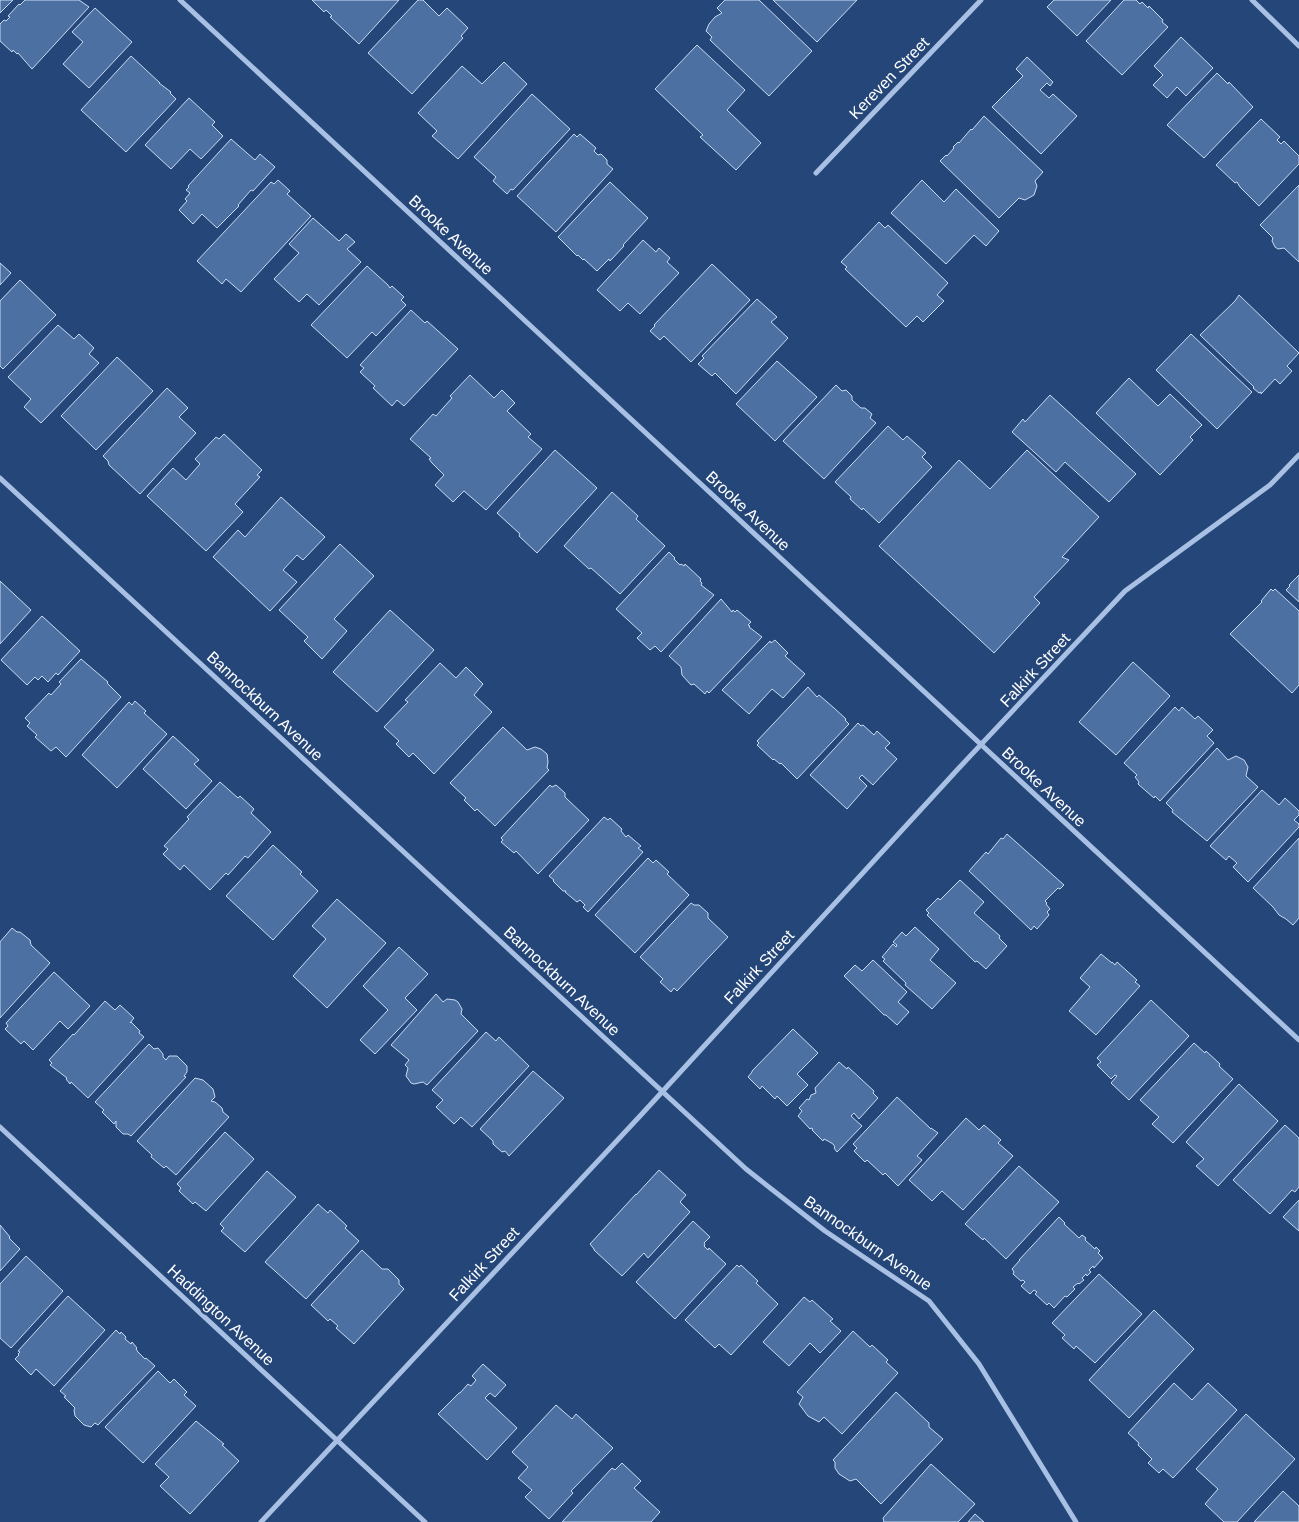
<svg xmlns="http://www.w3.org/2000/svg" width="1299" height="1522" font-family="Arial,sans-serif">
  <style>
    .building { fill: #4d70a2; stroke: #c9dbf3 }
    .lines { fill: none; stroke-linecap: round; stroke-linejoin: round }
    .street { stroke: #a7c0e3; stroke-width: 5 }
    .labels { text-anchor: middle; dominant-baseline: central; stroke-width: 5; stroke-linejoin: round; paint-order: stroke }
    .street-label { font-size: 16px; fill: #fff; stroke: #254678 }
  </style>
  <rect width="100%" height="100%" fill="#254678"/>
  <g class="building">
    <path d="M 0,0 L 13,0 L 0,13 Z"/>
    <path d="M 25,0 L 79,0 L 89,7 L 32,69 L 18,53 L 17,54 L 13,50 L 12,52 L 0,41 L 0,24 L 4,20 L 6,21 L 10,17 L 8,16 L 19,4 L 20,5 Z"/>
    <path d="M 312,0 L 399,0 L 359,44 L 330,17 L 332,16 L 326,10 L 324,12 Z"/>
    <path d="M 418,0 L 423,0 L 439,16 L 447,8 L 468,28 L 461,36 L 463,38 L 412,94 L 368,53 Z"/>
    <path d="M 725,0 L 759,0 L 812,51 L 769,96 L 710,40 L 712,37 L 706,31 L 709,24 L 715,17 L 722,13 L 717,8 Z"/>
    <path d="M 773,0 L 857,0 L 817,42 Z"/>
    <path d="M 1054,0 L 1111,0 L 1077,36 L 1047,7 Z"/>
    <path d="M 1124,0 L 1136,0 L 1140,4 L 1142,2 L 1148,8 L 1149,6 L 1163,20 L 1162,22 L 1168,27 L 1122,75 L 1086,41 Z"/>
    <path d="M 95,8 L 132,42 L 89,88 L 63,64 L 83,42 L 72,32 Z"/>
    <path d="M 1181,37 L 1213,68 L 1186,96 L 1177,87 L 1167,98 L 1153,85 L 1163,75 L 1154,66 Z"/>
    <path d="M 697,45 L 745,90 L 727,110 L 761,143 L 736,170 L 700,137 L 703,135 L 655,89 Z"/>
    <path d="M 131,56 L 160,83 L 159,83 L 171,92 L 170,93 L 176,99 L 126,152 L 81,110 Z"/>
    <path d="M 1027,57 L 1053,82 L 1050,86 L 1047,83 L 1040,90 L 1049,98 L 1053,94 L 1077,116 L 1041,154 L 992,107 L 1023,76 L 1016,69 Z"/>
    <path d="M 504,62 L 527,84 L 458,159 L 432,136 L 437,131 L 418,113 L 462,66 L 482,84 Z"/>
    <path d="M 1217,73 L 1228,84 L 1229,82 L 1253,107 L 1204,158 L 1167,125 Z"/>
    <path d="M 532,94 L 570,129 L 513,190 L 511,189 L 507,194 L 493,181 L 496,177 L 474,157 Z"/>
    <path d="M 189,98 L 215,122 L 212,125 L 223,136 L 201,159 L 190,149 L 171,169 L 145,145 Z"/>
    <path d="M 984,116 L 1043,172 L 1035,181 L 1037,186 L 1034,195 L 1025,200 L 1019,198 L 999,218 L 940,161 L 946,155 L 947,156 L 954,148 L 953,147 L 958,142 L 959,143 L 971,129 L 972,130 Z"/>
    <path d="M 1261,119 L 1280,137 L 1277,140 L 1281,144 L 1284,141 L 1299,156 L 1299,164 L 1259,206 L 1240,187 L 1237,182 L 1235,183 L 1216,165 Z"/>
    <path d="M 574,134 L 577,137 L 580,134 L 596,148 L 594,151 L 598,155 L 601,154 L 607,160 L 607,164 L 613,169 L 556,232 L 517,196 Z"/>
    <path d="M 231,139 L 255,160 L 260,154 L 275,167 L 253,191 L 251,190 L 238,205 L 239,206 L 217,228 L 202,214 L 193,224 L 179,210 L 187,201 L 185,199 L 190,193 L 186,190 L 189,187 L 188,186 Z"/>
    <path d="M 278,180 L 290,191 L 287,194 L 311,216 L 241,292 L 226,279 L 222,284 L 197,261 L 271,182 L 274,184 Z"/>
    <path d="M 922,180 L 944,202 L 956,189 L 999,231 L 986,246 L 974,235 L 946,264 L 891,213 Z"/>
    <path d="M 610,182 L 648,218 L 623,245 L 624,246 L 610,261 L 609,259 L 597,271 L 584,259 L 583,260 L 578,255 L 577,256 L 558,237 Z"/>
    <path d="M 1299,185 L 1299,262 L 1284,248 L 1278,249 L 1275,247 L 1272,241 L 1273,238 L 1260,225 Z"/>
    <path d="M 313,218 L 339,241 L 346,234 L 355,242 L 347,249 L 361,262 L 319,305 L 307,294 L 299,302 L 274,279 L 299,253 L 289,244 Z"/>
    <path d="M 879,222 L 885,228 L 888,225 L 948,283 L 937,295 L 944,301 L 923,322 L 917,316 L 906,327 L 845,269 L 847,267 L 841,262 Z"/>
    <path d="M 643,240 L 656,252 L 659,248 L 670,258 L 667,262 L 679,273 L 640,314 L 628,303 L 620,311 L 597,290 Z"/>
    <path d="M 0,263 L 11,273 L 0,285 Z"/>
    <path d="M 712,264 L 750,300 L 691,362 L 664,336 L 660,340 L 650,331 L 655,326 L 654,325 Z"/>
    <path d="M 367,266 L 388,285 L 390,288 L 392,286 L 404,297 L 401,300 L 406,305 L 376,336 L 372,332 L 347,358 L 311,325 Z"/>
    <path d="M 20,280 L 56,315 L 3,369 L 0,366 L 0,301 Z"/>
    <path d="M 1239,295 L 1299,353 L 1287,366 L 1292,371 L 1280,384 L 1275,379 L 1261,394 L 1261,392 L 1259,393 L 1253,388 L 1254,387 L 1200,335 L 1235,301 Z"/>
    <path d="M 757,299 L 777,317 L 771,322 L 788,338 L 736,394 L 715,373 L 712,376 L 698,364 L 704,358 L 702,356 Z"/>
    <path d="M 411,310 L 425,323 L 427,321 L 458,349 L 404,406 L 397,400 L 392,406 L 373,388 L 375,386 L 360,372 L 364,368 L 360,365 Z"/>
    <path d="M 58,325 L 74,339 L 79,334 L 94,348 L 89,354 L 99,363 L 41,423 L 24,407 L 31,399 L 8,377 Z"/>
    <path d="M 1191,334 L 1252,392 L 1217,429 L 1156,370 Z"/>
    <path d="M 117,357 L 153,391 L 96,450 L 61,416 Z"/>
    <path d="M 777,361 L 817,397 L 775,441 L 736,404 Z"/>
    <path d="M 470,375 L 494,398 L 502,390 L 515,403 L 507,411 L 531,434 L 528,437 L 542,449 L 486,510 L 464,491 L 453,502 L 435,485 L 444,475 L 432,463 L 429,459 L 431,458 L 410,439 L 433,414 L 436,416 L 452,398 L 450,396 Z"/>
    <path d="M 1129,378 L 1158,406 L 1170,394 L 1202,425 L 1190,437 L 1193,440 L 1160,475 L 1096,413 Z"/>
    <path d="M 836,385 L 842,391 L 846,390 L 852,396 L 852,400 L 861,408 L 865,408 L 872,414 L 870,418 L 876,423 L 824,479 L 783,441 Z"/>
    <path d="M 167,388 L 188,408 L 179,417 L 196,433 L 140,494 L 109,465 L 108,461 L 103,456 Z"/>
    <path d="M 1050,395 L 1136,474 L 1109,502 L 1065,462 L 1056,472 L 1012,432 L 1023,419 L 1025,422 Z"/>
    <path d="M 888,426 L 903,440 L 907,436 L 926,453 L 922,457 L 932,467 L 879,523 L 863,508 L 862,510 L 850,499 L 851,497 L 835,482 Z"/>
    <path d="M 224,434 L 262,470 L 257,475 L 260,477 L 235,504 L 243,512 L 206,551 L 147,496 L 173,468 L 186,480 L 200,464 L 195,459 L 216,437 L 219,439 Z"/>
    <path d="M 555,450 L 597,488 L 537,553 L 519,536 L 520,534 L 497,513 Z"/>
    <path d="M 1027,450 L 1099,517 L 1062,557 L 1069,560 L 1034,597 L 1040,603 L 994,653 L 879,546 L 959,460 L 990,489 Z"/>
    <path d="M 612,492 L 638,516 L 636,519 L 665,546 L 620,594 L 591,568 L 589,569 L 564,546 Z"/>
    <path d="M 281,497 L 325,537 L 303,560 L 297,555 L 283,570 L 297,582 L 270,611 L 213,557 L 238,530 L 245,537 Z"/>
    <path d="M 340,544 L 374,576 L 334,619 L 347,631 L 322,659 L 304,641 L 308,637 L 279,610 Z"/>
    <path d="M 669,552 L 675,558 L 674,559 L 680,565 L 681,564 L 684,566 L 685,564 L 701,579 L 700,581 L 702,583 L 701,585 L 714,595 L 661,652 L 655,646 L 650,650 L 637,638 L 642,633 L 616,609 Z"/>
    <path d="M 1299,575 L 1299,602 L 1286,590 L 1290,586 L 1289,585 Z"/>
    <path d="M 0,581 L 31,610 L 0,644 Z"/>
    <path d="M 1271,589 L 1273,591 L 1275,589 L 1299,611 L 1299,685 L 1292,693 L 1230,634 L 1262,602 L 1261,601 Z"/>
    <path d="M 721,599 L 732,612 L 733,610 L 735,612 L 737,610 L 751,622 L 748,625 L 750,626 L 749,627 L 762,637 L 709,693 L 707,691 L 705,694 L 694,684 L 691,685 L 682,675 L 681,667 L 669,656 Z"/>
    <path d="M 390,610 L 434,650 L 377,712 L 333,672 Z"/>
    <path d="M 42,616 L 80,651 L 58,675 L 56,673 L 48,682 L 42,676 L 38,680 L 35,677 L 27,685 L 1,660 Z"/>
    <path d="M 775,640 L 788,653 L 785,656 L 805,674 L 783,698 L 772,689 L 749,714 L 722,690 L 770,641 L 771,643 Z"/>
    <path d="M 81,659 L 108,682 L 107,683 L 121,697 L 66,757 L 56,747 L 51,751 L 35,737 L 37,735 L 27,726 L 30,723 L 25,718 L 49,693 L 51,695 L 61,684 L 59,682 Z"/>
    <path d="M 1133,662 L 1170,696 L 1116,755 L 1079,722 Z"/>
    <path d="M 440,663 L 456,678 L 466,667 L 483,684 L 474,695 L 492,712 L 434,774 L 413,753 L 409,757 L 396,744 L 399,741 L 384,727 L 408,702 L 405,700 Z"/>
    <path d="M 808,687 L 817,697 L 819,695 L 834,708 L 846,719 L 845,720 L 849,724 L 797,779 L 781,763 L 780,764 L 774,759 L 773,760 L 757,745 L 759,743 L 757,741 Z"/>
    <path d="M 135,701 L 146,711 L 144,713 L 167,734 L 117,788 L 82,755 L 129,702 L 132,705 Z"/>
    <path d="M 1175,707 L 1179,711 L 1182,707 L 1195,719 L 1198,716 L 1213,730 L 1207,736 L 1214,743 L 1160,801 L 1155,796 L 1154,798 L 1138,784 L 1139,782 L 1135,777 L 1137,775 L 1124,763 Z"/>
    <path d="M 858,723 L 861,726 L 863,725 L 874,735 L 877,731 L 890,743 L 885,748 L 897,759 L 873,785 L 862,775 L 859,778 L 867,786 L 847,809 L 810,775 Z"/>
    <path d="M 503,727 L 527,750 L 535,747 L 541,749 L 547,754 L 548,762 L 547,768 L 549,770 L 495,826 L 477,809 L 475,811 L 464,800 L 466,798 L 450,783 Z"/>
    <path d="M 173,736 L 199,760 L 194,764 L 212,781 L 186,809 L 143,769 Z"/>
    <path d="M 1217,748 L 1228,760 L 1236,756 L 1244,760 L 1248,767 L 1246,776 L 1258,787 L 1207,841 L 1172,812 L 1173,810 L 1166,803 Z"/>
    <path d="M 220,782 L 238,798 L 240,796 L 254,809 L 251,813 L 271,832 L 248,858 L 245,856 L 228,875 L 226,873 L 210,890 L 184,865 L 180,870 L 163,854 L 168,849 L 164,846 L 189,819 L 187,817 Z"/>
    <path d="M 550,785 L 552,787 L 556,785 L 565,793 L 565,797 L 589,820 L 538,874 L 516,851 L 514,853 L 501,842 L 503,840 L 501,838 Z"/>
    <path d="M 1262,790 L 1279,805 L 1285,798 L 1299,811 L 1299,815 L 1294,820 L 1299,824 L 1299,827 L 1248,882 L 1233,867 L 1237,863 L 1229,856 L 1226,860 L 1210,846 Z"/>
    <path d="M 604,817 L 608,820 L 610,818 L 622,829 L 621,831 L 626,837 L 628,835 L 641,846 L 638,848 L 643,852 L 588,912 L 583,907 L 585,905 L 580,900 L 577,902 L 565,892 L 566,891 L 563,891 L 553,881 L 554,880 L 549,876 Z"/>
    <path d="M 1007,834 L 1064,885 L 1060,889 L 1058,888 L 1045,901 L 1047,903 L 1046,904 L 1050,909 L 1047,912 L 1049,915 L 1037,929 L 1034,926 L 1031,930 L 969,871 L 986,852 L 988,854 L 1001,838 L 1003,839 Z"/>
    <path d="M 1299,838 L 1299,918 L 1293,925 L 1286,919 L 1279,915 L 1273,907 L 1253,888 Z"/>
    <path d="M 273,845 L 302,872 L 300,874 L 318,891 L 273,940 L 226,896 Z"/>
    <path d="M 648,858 L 653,863 L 656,860 L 669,872 L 667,874 L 689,895 L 635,953 L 595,915 Z"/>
    <path d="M 960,880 L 984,902 L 974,913 L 1000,936 L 999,938 L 1007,946 L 986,969 L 977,961 L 975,962 L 927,915 L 929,913 L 926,910 L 938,898 L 940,900 Z"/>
    <path d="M 337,899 L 386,943 L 327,1008 L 293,976 L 326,939 L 312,926 Z"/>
    <path d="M 691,903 L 694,905 L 699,905 L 708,913 L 708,918 L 728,937 L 677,991 L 674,988 L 671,992 L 660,982 L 663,979 L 640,957 Z"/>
    <path d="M 915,927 L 939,949 L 930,960 L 956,983 L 932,1009 L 905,985 L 906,983 L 883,961 L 885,959 L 882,957 L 893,944 L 896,947 L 897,945 L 893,942 L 902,932 L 906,936 Z"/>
    <path d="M 12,928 L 17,932 L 20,932 L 30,940 L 31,945 L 50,963 L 0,1018 L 0,942 Z"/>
    <path d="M 399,947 L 428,974 L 405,998 L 417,1010 L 375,1054 L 360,1040 L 388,1010 L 363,986 Z"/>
    <path d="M 1101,954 L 1112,963 L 1112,962 L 1115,965 L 1117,962 L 1137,980 L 1135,982 L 1140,986 L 1096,1035 L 1069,1011 L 1090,987 L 1080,978 Z"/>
    <path d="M 873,960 L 907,992 L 898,1002 L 909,1012 L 897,1025 L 886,1015 L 884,1015 L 844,976 L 855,965 L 862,971 Z"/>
    <path d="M 54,972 L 90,1006 L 68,1029 L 60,1021 L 33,1050 L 24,1041 L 21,1044 L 5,1029 L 8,1026 L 6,1023 Z"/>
    <path d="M 436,994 L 443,1002 L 447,999 L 455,1000 L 458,1002 L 462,1009 L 461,1014 L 478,1031 L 427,1085 L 423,1082 L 414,1084 L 411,1083 L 406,1076 L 408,1068 L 405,1065 L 409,1060 L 391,1045 Z"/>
    <path d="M 1151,1000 L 1189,1036 L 1129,1100 L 1111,1083 L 1117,1076 L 1115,1075 L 1111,1079 L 1097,1065 L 1101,1062 L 1097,1058 Z"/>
    <path d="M 105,1001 L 115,1010 L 120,1005 L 134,1018 L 130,1023 L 131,1022 L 140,1031 L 139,1033 L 144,1037 L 88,1098 L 71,1082 L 70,1084 L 66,1079 L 67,1078 L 50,1065 L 52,1063 L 49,1060 L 73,1034 L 74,1035 Z"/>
    <path d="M 793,1029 L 818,1053 L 797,1074 L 808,1085 L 787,1106 L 777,1096 L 775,1099 L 762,1086 L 760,1089 L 748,1077 L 752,1072 L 752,1071 Z"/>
    <path d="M 486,1032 L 496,1041 L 499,1037 L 529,1066 L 472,1127 L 461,1117 L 454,1124 L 436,1107 L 443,1100 L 432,1090 Z"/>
    <path d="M 1194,1043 L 1205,1053 L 1206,1051 L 1220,1064 L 1219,1066 L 1233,1079 L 1173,1143 L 1152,1124 L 1159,1117 L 1140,1100 Z"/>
    <path d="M 149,1044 L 154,1049 L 158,1048 L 163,1054 L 163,1057 L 166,1060 L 169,1056 L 177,1056 L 187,1066 L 187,1072 L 184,1076 L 186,1077 L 131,1136 L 128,1134 L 123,1134 L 116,1127 L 116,1121 L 114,1124 L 102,1112 L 104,1110 L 95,1102 Z"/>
    <path d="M 839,1062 L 847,1069 L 848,1067 L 874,1091 L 873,1093 L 878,1098 L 859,1119 L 854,1113 L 851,1116 L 862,1126 L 837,1152 L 834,1148 L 835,1147 L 833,1144 L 828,1141 L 824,1139 L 823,1141 L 812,1130 L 813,1129 L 811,1128 L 810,1129 L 798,1116 L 802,1111 L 799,1108 L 807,1099 L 809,1100 L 811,1095 L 816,1093 L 815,1088 Z"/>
    <path d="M 533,1071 L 564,1098 L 509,1156 L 505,1151 L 502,1152 L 493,1144 L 493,1141 L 480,1129 Z"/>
    <path d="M 195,1078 L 203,1080 L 213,1089 L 215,1097 L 211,1101 L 215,1102 L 222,1108 L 223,1112 L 229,1117 L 176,1175 L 166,1166 L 164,1168 L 151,1157 L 152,1155 L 137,1141 Z"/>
    <path d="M 1239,1084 L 1278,1121 L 1218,1186 L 1196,1166 L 1204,1159 L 1186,1142 Z"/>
    <path d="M 897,1097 L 931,1129 L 931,1128 L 938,1133 L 917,1156 L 922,1160 L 898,1186 L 885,1173 L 883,1175 L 867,1160 L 865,1162 L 854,1151 L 857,1148 L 853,1144 Z"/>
    <path d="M 966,1118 L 979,1130 L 984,1125 L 1001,1140 L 998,1143 L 1013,1156 L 963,1210 L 942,1191 L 932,1201 L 909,1180 Z"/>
    <path d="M 1285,1125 L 1299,1138 L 1299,1187 L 1295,1192 L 1292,1190 L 1270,1214 L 1233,1180 Z"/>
    <path d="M 225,1132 L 254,1159 L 206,1211 L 195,1202 L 193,1204 L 179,1191 L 181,1188 L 177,1184 Z"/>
    <path d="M 1019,1166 L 1059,1202 L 1006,1259 L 984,1238 L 983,1240 L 965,1224 Z"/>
    <path d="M 659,1170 L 686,1195 L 680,1202 L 690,1212 L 648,1258 L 644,1253 L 622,1276 L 594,1250 L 594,1249 L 590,1244 L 636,1194 L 636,1195 Z"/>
    <path d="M 267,1171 L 296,1197 L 245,1252 L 221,1231 L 224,1228 L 220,1224 Z"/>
    <path d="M 1299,1200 L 1299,1231 L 1283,1217 Z"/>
    <path d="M 318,1204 L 328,1213 L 330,1210 L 347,1226 L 345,1228 L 359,1241 L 306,1299 L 265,1262 Z"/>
    <path d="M 1059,1217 L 1065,1223 L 1064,1224 L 1079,1238 L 1082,1235 L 1086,1238 L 1085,1240 L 1095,1249 L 1096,1247 L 1100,1251 L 1098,1253 L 1103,1258 L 1094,1268 L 1093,1266 L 1089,1270 L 1091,1272 L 1087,1276 L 1086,1274 L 1082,1278 L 1084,1280 L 1079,1284 L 1078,1283 L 1073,1287 L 1075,1289 L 1067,1297 L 1065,1296 L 1054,1308 L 1049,1303 L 1047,1305 L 1035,1294 L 1037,1292 L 1034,1290 L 1030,1294 L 1021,1286 L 1025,1282 L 1023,1280 L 1021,1281 L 1013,1274 L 1014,1272 L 1012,1269 L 1020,1260 L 1019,1260 Z"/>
    <path d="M 693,1221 L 710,1237 L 704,1243 L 705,1245 L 704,1246 L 708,1250 L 709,1248 L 726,1264 L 675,1319 L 636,1282 Z"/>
    <path d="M 0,1225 L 10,1237 L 9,1238 L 20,1249 L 0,1271 Z"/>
    <path d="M 362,1250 L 382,1269 L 388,1269 L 399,1280 L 399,1284 L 404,1289 L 354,1344 L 336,1328 L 338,1326 L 330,1319 L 328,1321 L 311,1305 Z"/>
    <path d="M 26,1256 L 63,1291 L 11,1348 L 0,1338 L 0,1284 Z"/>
    <path d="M 737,1265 L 739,1267 L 741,1265 L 758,1281 L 756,1283 L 778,1304 L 731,1355 L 719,1344 L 715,1348 L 685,1320 Z"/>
    <path d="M 1099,1274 L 1142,1314 L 1095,1363 L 1076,1346 L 1074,1349 L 1062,1338 L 1065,1335 L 1052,1323 Z"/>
    <path d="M 68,1296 L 105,1330 L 54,1386 L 36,1369 L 31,1375 L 15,1359 L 19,1355 L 18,1354 L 20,1352 L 18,1351 Z"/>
    <path d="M 804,1297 L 810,1302 L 812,1300 L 833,1319 L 830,1321 L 841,1331 L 820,1353 L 810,1343 L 789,1366 L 763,1342 Z"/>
    <path d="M 1154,1310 L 1194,1349 L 1129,1418 L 1089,1380 Z"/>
    <path d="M 116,1330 L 120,1334 L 121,1332 L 126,1337 L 125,1339 L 131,1344 L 132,1342 L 137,1348 L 136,1349 L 138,1352 L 145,1359 L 146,1358 L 155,1366 L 98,1425 L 95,1423 L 91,1427 L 84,1425 L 75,1416 L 74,1410 L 75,1408 L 64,1397 L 66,1396 L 60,1391 Z"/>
    <path d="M 853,1331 L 870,1347 L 872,1345 L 888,1360 L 886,1362 L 898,1373 L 842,1434 L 824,1417 L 819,1422 L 808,1416 L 799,1404 L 803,1397 L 797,1392 Z"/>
    <path d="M 483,1364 L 506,1385 L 495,1397 L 490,1393 L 485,1398 L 517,1428 L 487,1460 L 438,1414 L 459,1393 L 460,1393 L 468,1384 L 471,1386 L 476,1380 L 472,1376 Z"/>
    <path d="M 158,1371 L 170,1383 L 174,1379 L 187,1392 L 184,1395 L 196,1406 L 143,1463 L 105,1427 Z"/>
    <path d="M 1174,1383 L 1192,1400 L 1208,1383 L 1237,1410 L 1173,1478 L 1163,1469 L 1159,1473 L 1148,1463 L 1152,1459 L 1138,1445 L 1139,1443 L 1128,1433 Z"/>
    <path d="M 896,1392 L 929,1423 L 929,1427 L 943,1439 L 881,1504 L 856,1479 L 850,1481 L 839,1474 L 835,1468 L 835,1462 L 833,1460 Z"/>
    <path d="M 556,1405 L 572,1419 L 576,1414 L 613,1448 L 571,1491 L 573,1493 L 549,1519 L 525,1497 L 532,1490 L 518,1478 L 528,1467 L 512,1452 Z"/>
    <path d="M 1246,1414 L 1295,1459 L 1237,1522 L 1224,1522 L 1205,1504 L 1218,1489 L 1196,1469 Z"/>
    <path d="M 196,1421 L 224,1444 L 222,1445 L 239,1461 L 190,1514 L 160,1486 L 169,1477 L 155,1464 Z"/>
    <path d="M 622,1463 L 641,1481 L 634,1488 L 660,1512 L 651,1522 L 562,1522 L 612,1468 L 615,1470 Z"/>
    <path d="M 931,1464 L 975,1504 L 958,1522 L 884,1522 L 883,1518 Z"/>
    <path d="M 1283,1491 L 1299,1506 L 1299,1522 L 1254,1522 Z"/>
    <path d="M 975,1514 L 984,1522 L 968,1522 Z"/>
  </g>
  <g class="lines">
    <g class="street">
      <path d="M 180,0 L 1299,1040"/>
      <path d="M 1252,0 L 1299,46"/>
      <path d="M 816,173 L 981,0"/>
      <path d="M 0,478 L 746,1169 L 825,1231 L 929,1301 L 979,1364 L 1076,1522"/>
      <path d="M 0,1127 L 425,1522"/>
      <path d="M 261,1522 L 640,1116 L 958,769 L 1125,591 L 1270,485 L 1299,455"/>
    </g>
  </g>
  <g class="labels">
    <g class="street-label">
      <text transform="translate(889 78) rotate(-46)">Kereven Street</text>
      <text transform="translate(451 235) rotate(43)">Brooke Avenue</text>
      <text transform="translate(748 511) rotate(43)">Brooke Avenue</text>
      <text transform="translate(1035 670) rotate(-47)">Falkirk Street</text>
      <text transform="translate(265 706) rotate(43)">Bannockburn Avenue</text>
      <text transform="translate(1044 787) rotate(43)">Brooke Avenue</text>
      <text transform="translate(759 967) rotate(-47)">Falkirk Street</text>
      <text transform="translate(562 981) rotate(43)">Bannockburn Avenue</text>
      <text transform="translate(868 1243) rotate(35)">Bannockburn Avenue</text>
      <text transform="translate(484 1264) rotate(-47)">Falkirk Street</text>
      <text transform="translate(221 1315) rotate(43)">Haddington Avenue</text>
    </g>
  </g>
</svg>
